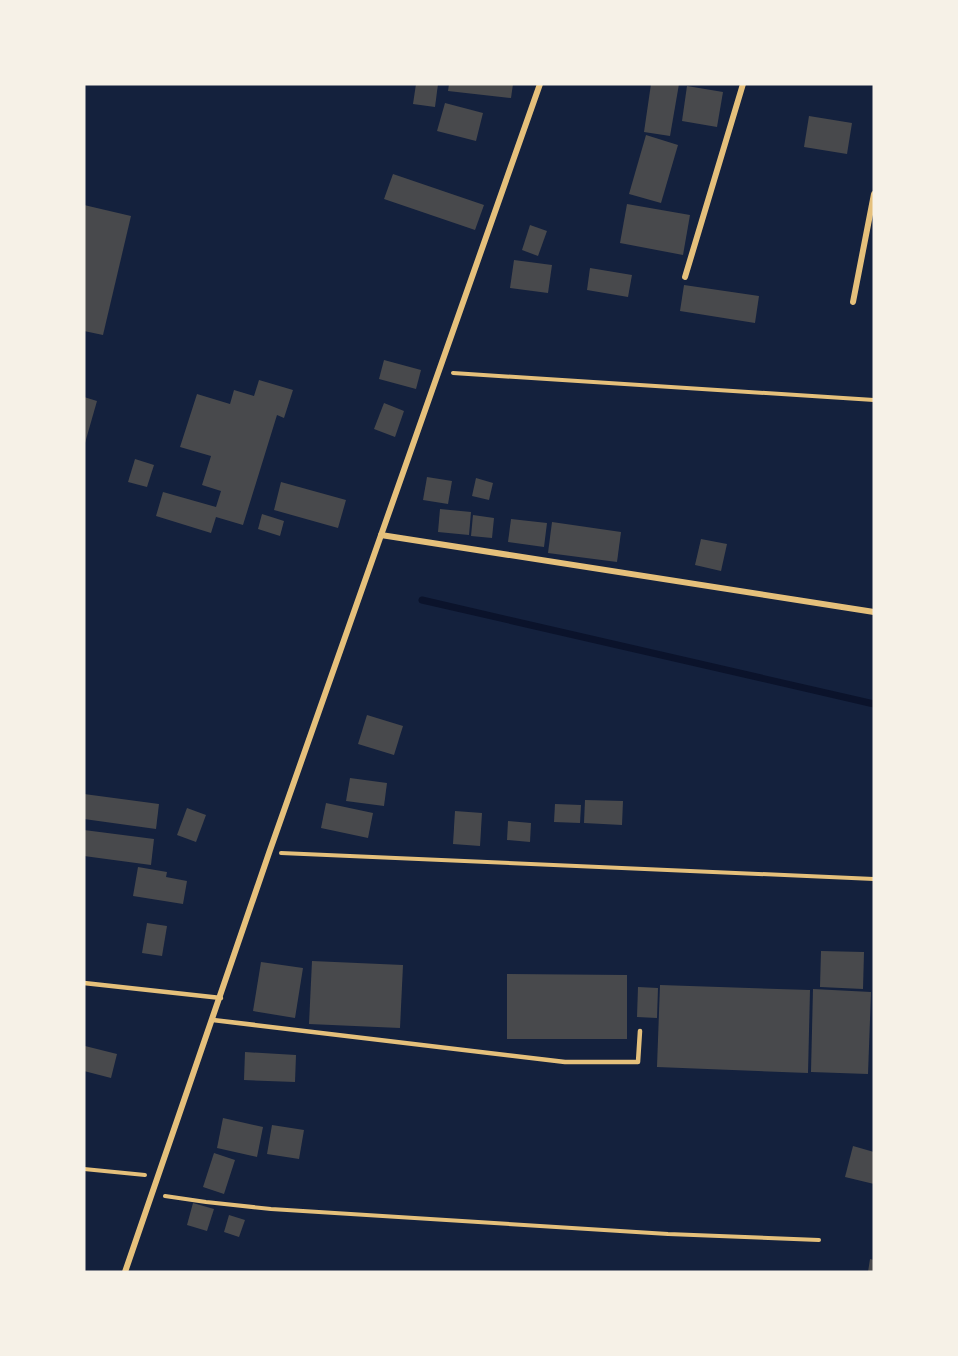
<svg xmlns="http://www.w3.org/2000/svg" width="958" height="1356" font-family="Figtree,sans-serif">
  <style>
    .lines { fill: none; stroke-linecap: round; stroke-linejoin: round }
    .stream { stroke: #0b132b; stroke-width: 7 }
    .building { fill: #48494c }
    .path { stroke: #e5c07b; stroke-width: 4 }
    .service { stroke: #e5c07b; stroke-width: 4.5 }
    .minor { stroke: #e5c07b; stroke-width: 6 }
  </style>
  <rect width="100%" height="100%" fill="#14213d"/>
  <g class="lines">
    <path class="stream" d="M 422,600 L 874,704"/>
  </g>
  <g class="building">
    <path d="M 416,84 L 438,84 L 435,107 L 413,104 Z"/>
    <path d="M 449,84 L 513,84 L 511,98 L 448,91 Z"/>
    <path d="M 651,84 L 679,84 L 670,136 L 644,132 Z"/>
    <path d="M 687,86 L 723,92 L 717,127 L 682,121 Z"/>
    <path d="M 445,103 L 483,113 L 476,141 L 437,131 Z"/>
    <path d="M 809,116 L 852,123 L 847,154 L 804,147 Z"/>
    <path d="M 646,135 L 678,145 L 661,203 L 629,194 Z"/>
    <path d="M 393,174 L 484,205 L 475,230 L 384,199 Z"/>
    <path d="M 627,204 L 690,215 L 683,255 L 620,243 Z"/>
    <path d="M 84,205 L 131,216 L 103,335 L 84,331 Z"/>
    <path d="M 530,225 L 547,231 L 538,256 L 522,250 Z"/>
    <path d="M 514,260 L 552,265 L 548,293 L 510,288 Z"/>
    <path d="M 590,268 L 632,275 L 628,297 L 587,290 Z"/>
    <path d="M 684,285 L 759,296 L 755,323 L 680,311 Z"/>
    <path d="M 384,360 L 421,370 L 416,389 L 379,379 Z"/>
    <path d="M 259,380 L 293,390 L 284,418 L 277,415 L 243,525 L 216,517 L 211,533 L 156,516 L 163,492 L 216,507 L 221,491 L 202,485 L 211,456 L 180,447 L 197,394 L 230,404 L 234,390 L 254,396 Z"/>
    <path d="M 84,397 L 97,401 L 85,443 L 84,443 Z"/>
    <path d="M 384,403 L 404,411 L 395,437 L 374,429 Z"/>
    <path d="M 135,459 L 154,465 L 147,487 L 128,482 Z"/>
    <path d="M 427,477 L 452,481 L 448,504 L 423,500 Z"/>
    <path d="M 476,478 L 493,483 L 489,500 L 472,496 Z"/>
    <path d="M 281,482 L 346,500 L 338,528 L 274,510 Z"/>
    <path d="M 440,509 L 471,512 L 469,535 L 438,532 Z"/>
    <path d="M 262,514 L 284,521 L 280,536 L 258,529 Z"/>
    <path d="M 473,515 L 494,518 L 492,538 L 471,536 Z"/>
    <path d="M 511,519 L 547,523 L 544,547 L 508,542 Z"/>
    <path d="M 552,522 L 621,532 L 617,562 L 548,553 Z"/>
    <path d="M 701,539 L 727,544 L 721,571 L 695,565 Z"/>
    <path d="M 367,715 L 403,726 L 394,755 L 358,744 Z"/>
    <path d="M 350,778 L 387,783 L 384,806 L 346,801 Z"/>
    <path d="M 84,794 L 159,804 L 156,829 L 84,819 Z"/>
    <path d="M 585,800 L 623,801 L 622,825 L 584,823 Z"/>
    <path d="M 326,803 L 373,813 L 368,838 L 321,828 Z"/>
    <path d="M 555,804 L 581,805 L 580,823 L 554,822 Z"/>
    <path d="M 187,808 L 206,815 L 196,842 L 177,835 Z"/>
    <path d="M 455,811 L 482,813 L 480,846 L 453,844 Z"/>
    <path d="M 508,821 L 531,823 L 530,842 L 507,840 Z"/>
    <path d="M 84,830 L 154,839 L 151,865 L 84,856 Z"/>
    <path d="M 138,867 L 167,872 L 166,877 L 187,881 L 183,904 L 133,896 Z"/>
    <path d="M 147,923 L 167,926 L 162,956 L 142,953 Z"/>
    <path d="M 821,951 L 864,952 L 863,989 L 820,987 Z"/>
    <path d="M 312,961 L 403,965 L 400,1028 L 309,1024 Z"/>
    <path d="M 261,962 L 303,968 L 295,1018 L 253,1011 Z"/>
    <path d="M 507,974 L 627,975 L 627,1039 L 507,1039 Z"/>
    <path d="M 660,985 L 810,990 L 808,1073 L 657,1067 Z"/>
    <path d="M 638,987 L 658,988 L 657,1018 L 637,1017 Z"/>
    <path d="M 813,989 L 871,992 L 868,1074 L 811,1072 Z"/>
    <path d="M 85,1046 L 117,1054 L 111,1078 L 84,1071 Z"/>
    <path d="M 245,1052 L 296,1055 L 295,1082 L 244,1080 Z"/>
    <path d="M 223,1118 L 263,1127 L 257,1157 L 217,1148 Z"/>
    <path d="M 272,1125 L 304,1130 L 299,1159 L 267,1154 Z"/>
    <path d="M 853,1146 L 874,1152 L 874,1184 L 845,1177 Z"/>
    <path d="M 214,1153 L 235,1160 L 224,1194 L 203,1187 Z"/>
    <path d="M 193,1203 L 214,1209 L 207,1231 L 187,1225 Z"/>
    <path d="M 229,1215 L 245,1220 L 239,1237 L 224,1232 Z"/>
    <path d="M 870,1259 L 874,1260 L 874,1272 L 868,1272 Z"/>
  </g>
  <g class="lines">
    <g class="path">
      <path d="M 453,373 L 874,400"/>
      <path d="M 281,853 L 874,879"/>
      <path d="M 84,1169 L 145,1175"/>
      <path d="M 165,1196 L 206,1202 L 271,1209 L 668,1234 L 819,1240"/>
    </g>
    <g class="service">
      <path d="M 84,983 L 221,998"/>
      <path d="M 213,1020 L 565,1062 L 638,1062 L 640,1031"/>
    </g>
    <g class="minor">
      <path d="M 685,277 L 743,84"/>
      <path d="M 853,302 L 874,194"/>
      <path d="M 381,535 L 874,612"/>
      <path d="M 125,1272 L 269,853 L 540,84"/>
    </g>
  </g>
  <rect width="958" height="1356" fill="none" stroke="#f6f1e7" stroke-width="171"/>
</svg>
